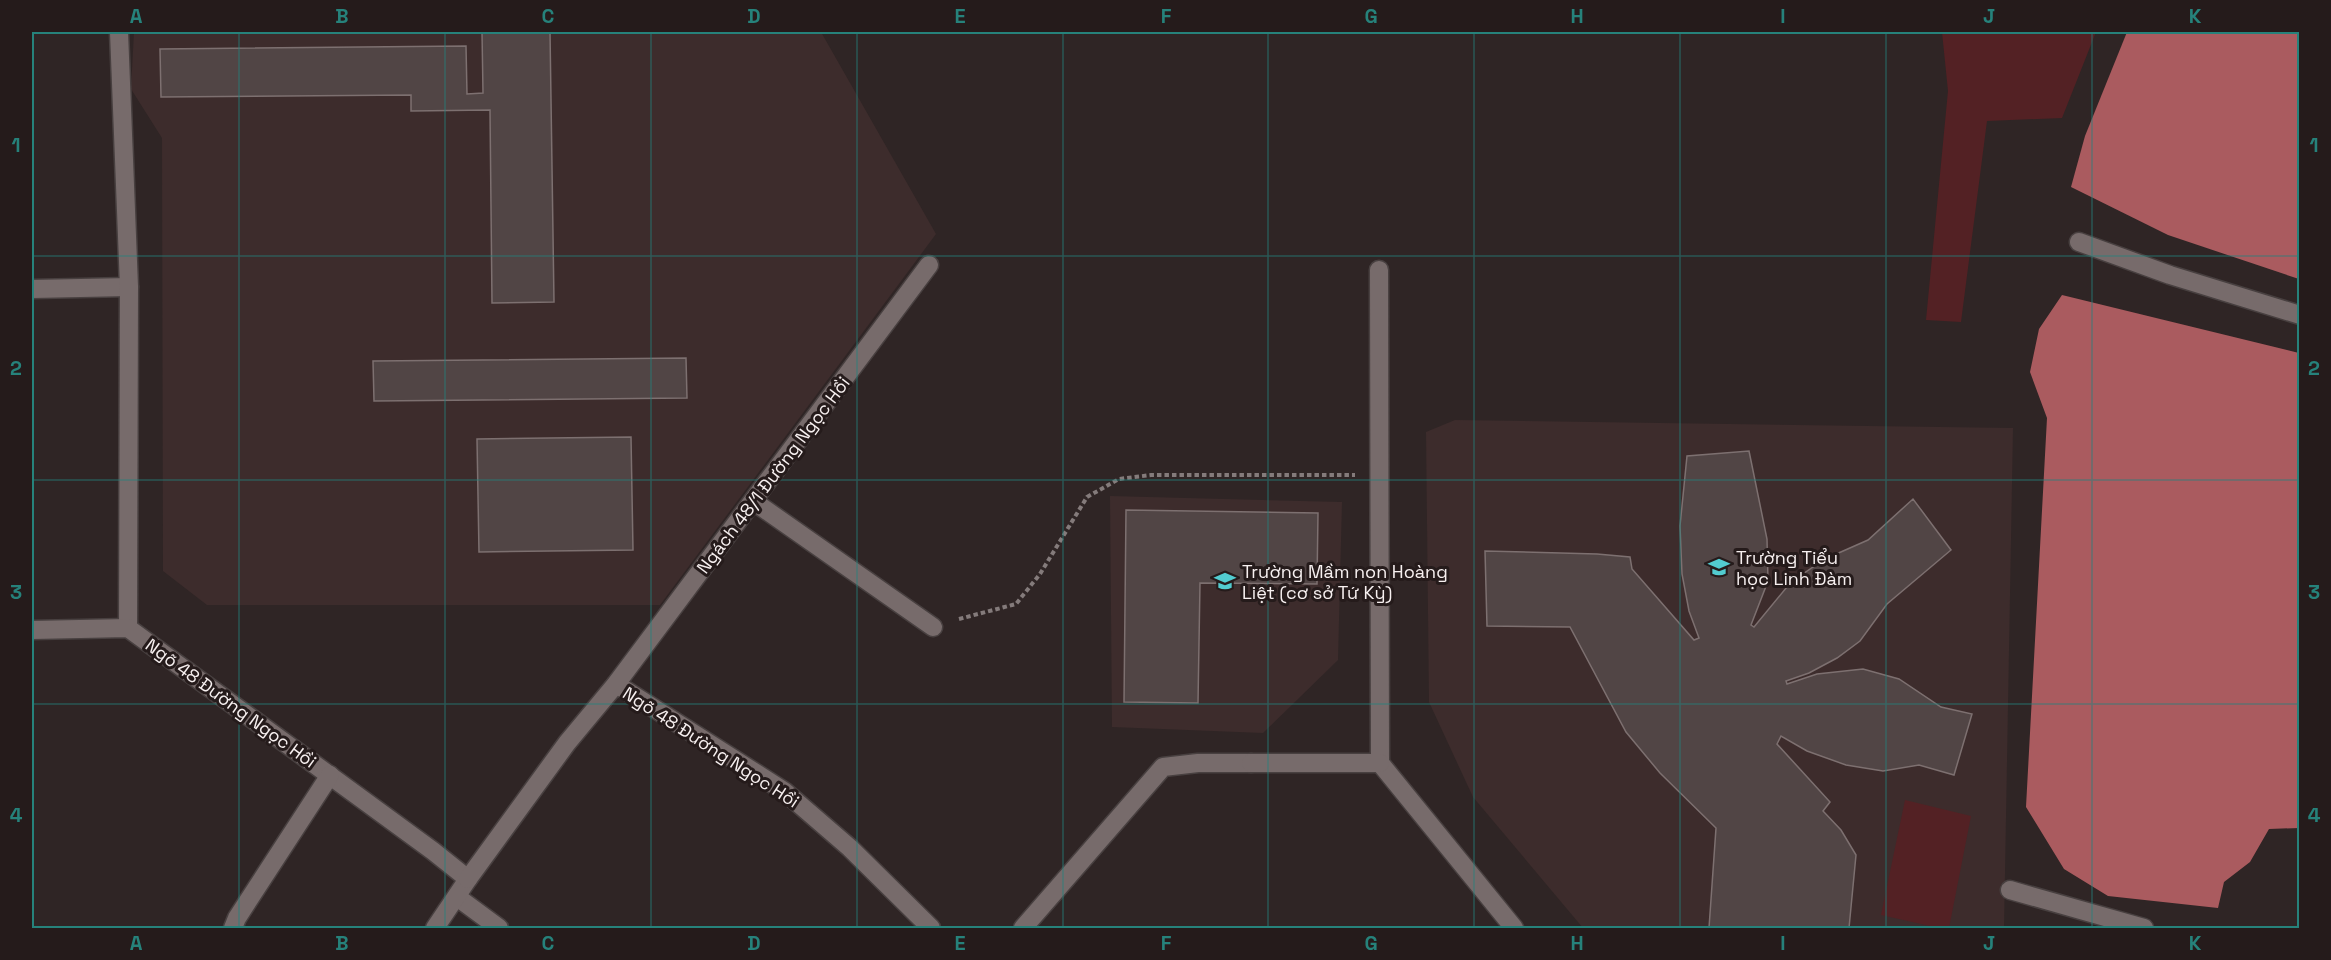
<svg xmlns="http://www.w3.org/2000/svg" width="2331" height="960" font-family="'Space Grotesk',sans-serif">
  <style>
    .built { fill: #3d2c2c }
    .green { fill: #532124 }
    .water { fill: #aa5b5f }
    .building { fill: #514545; stroke: #7d7070; stroke-width: 1.5 }
    .lines { fill: none; stroke-linecap: round; stroke-linejoin: round }
    .service-casing { stroke: #484040; stroke-width: 21 }
    .minor-casing { stroke: #484040; stroke-width: 21 }
    .path { stroke: #847b7b; stroke-width: 4; stroke-dasharray: 4.5 3; stroke-linecap: butt }
    .service { stroke: #776b6b; stroke-width: 18 }
    .minor { stroke: #776b6b; stroke-width: 18 }
    .grid { fill: none; stroke: #26827b; stroke-width: 1.5; stroke-opacity: 0.55 }
    .labels { text-anchor: middle; dominant-baseline: central; stroke-width: 6; stroke-linejoin: round; paint-order: stroke }
    .street-label { font-size: 18px; fill: #f7f0f0; stroke: #251b1b }
    .poi-label { font-size: 18px; fill: #f7f0f0; stroke: #251b1b; text-anchor: start }
    .neatline { fill: none; stroke: #26827b; stroke-width: 2 }
    .grid-label { font-size: 20px; text-anchor: middle; font-weight: bold; fill: #26827b }
  </style>
  <rect width="100%" height="100%" fill="#2f2525"/>
  <g class="built">
    <path d="M 134,32 L 821,32 L 936,234 L 660,605 L 207,605 L 163,571 L 162,138 L 131,89 Z"/>
    <path d="M 1455,420 L 2013,428 L 2004,928 L 1583,928 L 1473,797 L 1429,702 L 1426,432 Z"/>
    <path d="M 1110,496 L 1342,502 L 1338,660 L 1263,733 L 1112,727 Z"/>
  </g>
  <g class="green">
    <path d="M 1942,32 L 2096,32 L 2062,118 L 1987,121 L 1961,322 L 1926,320 L 1948,91 Z"/>
    <path d="M 1905,800 L 1971,816 L 1949,928 L 1939,928 L 1881,915 Z"/>
  </g>
  <g class="water">
    <path d="M 2127,32 L 2299,32 L 2299,279 L 2168,235 L 2071,187 L 2085,136 Z"/>
    <path d="M 2062,295 L 2299,353 L 2299,828 L 2269,829 L 2250,862 L 2224,882 L 2218,908 L 2108,896 L 2064,869 L 2026,807 L 2047,418 L 2030,372 L 2039,329 Z"/>
  </g>
  <g class="building">
    <path d="M 482,32 L 550,32 L 554,302 L 492,303 L 490,110 L 411,111 L 411,95 L 161,97 L 160,49 L 466,46 L 467,94 L 483,93 Z"/>
    <path d="M 686,358 L 687,398 L 374,401 L 373,361 Z"/>
    <path d="M 631,437 L 633,550 L 479,552 L 477,439 Z"/>
    <path d="M 1749,451 L 1767,539 L 1768,581 L 1751,625 L 1754,627 L 1791,582 L 1825,559 L 1868,540 L 1913,499 L 1951,550 L 1887,604 L 1860,641 L 1837,658 L 1809,673 L 1786,681 L 1787,684 L 1817,674 L 1863,669 L 1899,679 L 1941,707 L 1972,714 L 1954,775 L 1919,765 L 1883,771 L 1846,765 L 1807,751 L 1781,736 L 1777,744 L 1830,802 L 1823,811 L 1841,830 L 1856,855 L 1849,928 L 1709,928 L 1716,828 L 1660,773 L 1626,732 L 1570,627 L 1487,626 L 1485,551 L 1597,554 L 1630,557 L 1632,569 L 1694,640 L 1699,638 L 1689,611 L 1682,574 L 1680,526 L 1687,456 Z"/>
    <path d="M 1126,510 L 1318,513 L 1317,584 L 1200,583 L 1198,703 L 1124,702 Z"/>
  </g>
  <g class="lines">
    <defs>
      <g id="service">
        <path d="M 2079,242 L 2170,275 L 2300,315"/>
        <path d="M 32,289 L 129,287"/>
        <path d="M 457,897 L 499,928"/>
        <path d="M 1023,928 L 1163,767 L 1198,763 L 1251,763"/>
      </g>
      <g id="minor">
        <path d="M 119,32 L 129,287 L 128,628"/>
        <path d="M 1379,270 L 1380,763 L 1514,928"/>
        <path d="M 753,501 L 933,627"/>
        <path d="M 32,630 L 128,628 L 433,851 L 468,879 L 435,928"/>
        <path d="M 616,684 L 784,791 L 850,848 L 931,928"/>
        <path d="M 1251,763 L 1380,763"/>
        <path d="M 468,879 L 567,743 L 616,684 L 929,265"/>
        <path d="M 2010,890 L 2144,928"/>
        <path d="M 233,928 L 237,918 L 330,775"/>
      </g>
    </defs>
    <use href="#service" class="service-casing"/>
    <use href="#minor" class="minor-casing"/>
    <path class="path" d="M 959,619 L 1016,604 L 1040,574 L 1087,497 L 1119,479 L 1151,475 L 1355,475"/>
    <use href="#service" class="service"/>
    <use href="#minor" class="minor"/>
  </g>
  <path class="grid" d="M 239,32 L 239,928M 445,32 L 445,928M 651,32 L 651,928M 857,32 L 857,928M 1063,32 L 1063,928M 1268,32 L 1268,928M 1474,32 L 1474,928M 1680,32 L 1680,928M 1886,32 L 1886,928M 2092,32 L 2092,928M 32,256 L 2300,256M 32,480 L 2300,480M 32,704 L 2300,704"/>
  <defs>
    <symbol id="school-bare" viewBox="-9 -9 18 18"><path d="M0-5L7-2L0 1L-7-2ZM-4 1L0 2.5L4 1V4Q0 6-4 4Z" fill="#52ccd0" stroke="#251b1b" stroke-width="2.5" paint-order="stroke"/></symbol>
  </defs>
  <g fill-rule="evenodd">
    <use href="#school-bare" x="1704" y="552" width="30" height="30"/>
    <use href="#school-bare" x="1210" y="566" width="30" height="30"/>
  </g>
  <g class="labels">
    <g class="street-label">
      <text transform="translate(773 475) rotate(-53)">Ngách 48/1 Đường Ngọc Hồi</text>
      <text transform="translate(231 703) rotate(36)">Ngõ 48 Đường Ngọc Hồi</text>
      <text transform="translate(711 747) rotate(33)">Ngõ 48 Đường Ngọc Hồi</text>
    </g>
    <g class="poi-label">
      <text x="1736" y="557">Trường Tiểu<tspan x="1736" dy="21">học Linh Đàm</tspan></text>
      <text x="1242" y="571">Trường Mầm non Hoàng<tspan x="1242" dy="21">Liệt (cơ sở Tứ Kỳ)</tspan></text>
    </g>
  </g>
  <rect width="2331" height="960" fill="none" stroke="#251b1b" stroke-width="66"/>
  <rect x="33" y="33" width="2265" height="894" class="neatline"/>
  <g class="grid-label">
    <text x="136" y="23">A</text>
    <text x="342" y="23">B</text>
    <text x="548" y="23">C</text>
    <text x="754" y="23">D</text>
    <text x="960" y="23">E</text>
    <text x="1166" y="23">F</text>
    <text x="1371" y="23">G</text>
    <text x="1577" y="23">H</text>
    <text x="1783" y="23">I</text>
    <text x="1989" y="23">J</text>
    <text x="2195" y="23">K</text>
    <text x="16" y="152">1</text>
    <text x="2314" y="152">1</text>
    <text x="16" y="375">2</text>
    <text x="2314" y="375">2</text>
    <text x="16" y="599">3</text>
    <text x="2314" y="599">3</text>
    <text x="16" y="822">4</text>
    <text x="2314" y="822">4</text>
    <text x="136" y="950">A</text>
    <text x="342" y="950">B</text>
    <text x="548" y="950">C</text>
    <text x="754" y="950">D</text>
    <text x="960" y="950">E</text>
    <text x="1166" y="950">F</text>
    <text x="1371" y="950">G</text>
    <text x="1577" y="950">H</text>
    <text x="1783" y="950">I</text>
    <text x="1989" y="950">J</text>
    <text x="2195" y="950">K</text>
  </g>
</svg>
